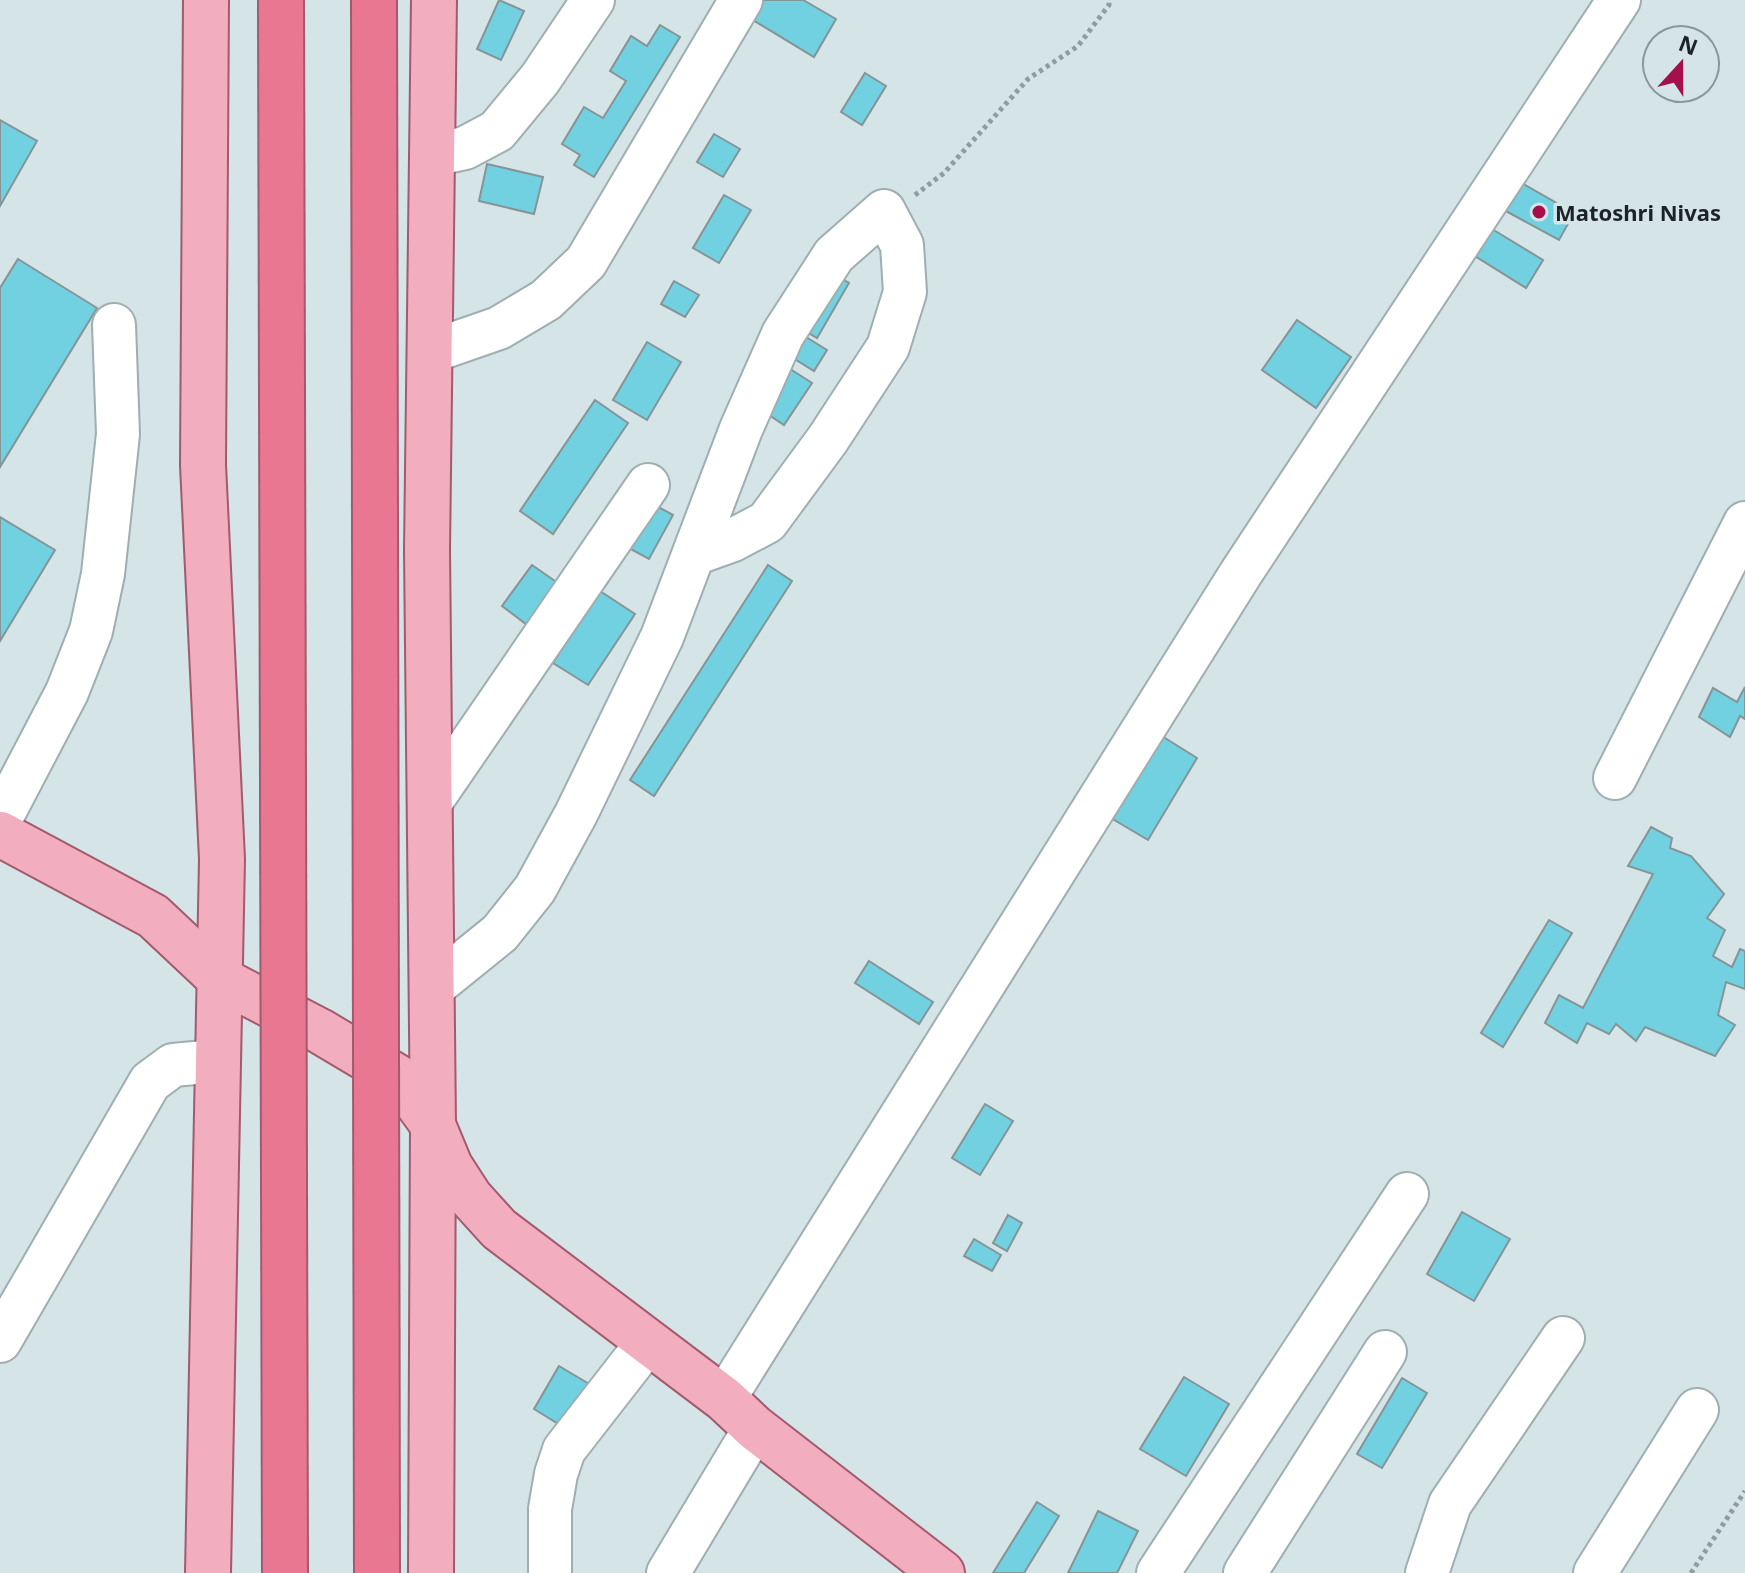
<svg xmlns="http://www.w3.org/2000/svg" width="1745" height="1573" font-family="'Noto Sans',sans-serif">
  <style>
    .building { fill: #71d1e1; stroke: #859497; stroke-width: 2 }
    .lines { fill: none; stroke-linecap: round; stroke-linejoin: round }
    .minor-casing { stroke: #9eaeb1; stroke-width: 46 }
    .major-casing { stroke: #a25a6c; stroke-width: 48 }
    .path { stroke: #909c9e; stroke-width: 5; stroke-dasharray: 4 4; stroke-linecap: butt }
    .minor { stroke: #fff; stroke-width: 42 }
    .major { stroke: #f2adbe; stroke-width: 44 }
    .highway-bridge-casing { stroke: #a25a6c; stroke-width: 48; stroke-linecap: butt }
    .highway-bridge { stroke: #e97792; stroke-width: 44 }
    .poi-dot { fill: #a5104a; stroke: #d4e4e7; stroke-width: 3 }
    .labels { text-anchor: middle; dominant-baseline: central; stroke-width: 7; stroke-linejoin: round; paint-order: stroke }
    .poi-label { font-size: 22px; font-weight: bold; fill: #1d2324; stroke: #d4e4e7; text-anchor: start }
  </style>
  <rect width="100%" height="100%" fill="#d4e4e7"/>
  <g class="building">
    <path d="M 499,0 L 524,11 L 501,60 L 477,49 Z"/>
    <path d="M 752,0 L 803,0 L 836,19 L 814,57 L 743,14 Z"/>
    <path d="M 660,25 L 680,37 L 594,177 L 574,165 L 580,155 L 562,144 L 584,107 L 603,118 L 626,81 L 610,71 L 631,36 L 647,46 Z"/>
    <path d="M 865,73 L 886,86 L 862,125 L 841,112 Z"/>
    <path d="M 0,120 L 37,141 L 0,206 Z"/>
    <path d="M 714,134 L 740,149 L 723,177 L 697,162 Z"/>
    <path d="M 487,164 L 543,177 L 534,214 L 479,201 Z"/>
    <path d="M 1520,182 L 1574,213 L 1559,240 L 1504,210 Z"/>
    <path d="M 724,195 L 751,210 L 719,263 L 693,248 Z"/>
    <path d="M 1487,226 L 1543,260 L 1526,288 L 1470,253 Z"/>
    <path d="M 18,259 L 97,308 L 0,467 L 0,288 Z"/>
    <path d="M 831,273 L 849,283 L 817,338 L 799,327 Z"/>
    <path d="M 674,281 L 699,295 L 685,317 L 661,304 Z"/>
    <path d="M 1297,320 L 1351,357 L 1316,408 L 1262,370 Z"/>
    <path d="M 806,337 L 827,350 L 814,371 L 793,358 Z"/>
    <path d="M 647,342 L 681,362 L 647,420 L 613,400 Z"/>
    <path d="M 784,365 L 812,383 L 784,425 L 757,407 Z"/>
    <path d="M 595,400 L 628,423 L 553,534 L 520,511 Z"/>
    <path d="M 651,503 L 673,515 L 649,559 L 627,547 Z"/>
    <path d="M 0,517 L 55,550 L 0,641 Z"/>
    <path d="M 532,565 L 562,586 L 531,628 L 502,606 Z"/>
    <path d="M 768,565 L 792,581 L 654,796 L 630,780 Z"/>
    <path d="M 600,591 L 635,614 L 588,685 L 553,663 Z"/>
    <path d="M 1745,687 L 1745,719 L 1740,716 L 1730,737 L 1699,717 L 1713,688 L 1737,702 Z"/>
    <path d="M 1149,728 L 1197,758 L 1148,840 L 1099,811 Z"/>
    <path d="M 1651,827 L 1672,838 L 1670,848 L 1691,856 L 1724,894 L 1707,918 L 1725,930 L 1713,956 L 1732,967 L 1740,949 L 1745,951 L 1745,989 L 1726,982 L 1718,1015 L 1735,1025 L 1715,1056 L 1645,1027 L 1636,1041 L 1616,1024 L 1609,1034 L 1587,1023 L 1577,1043 L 1545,1023 L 1559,995 L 1583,1008 L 1653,874 L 1628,866 Z"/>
    <path d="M 1549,920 L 1572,933 L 1503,1047 L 1481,1033 Z"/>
    <path d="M 869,961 L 933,1002 L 919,1024 L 855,983 Z"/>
    <path d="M 985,1104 L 1013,1121 L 980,1175 L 952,1158 Z"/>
    <path d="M 1462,1212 L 1510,1239 L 1474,1301 L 1427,1274 Z"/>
    <path d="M 1008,1215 L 1022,1223 L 1007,1251 L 993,1243 Z"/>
    <path d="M 974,1239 L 1001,1255 L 992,1271 L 964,1256 Z"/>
    <path d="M 559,1366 L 596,1388 L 570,1431 L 534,1409 Z"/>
    <path d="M 1184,1377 L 1229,1404 L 1186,1476 L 1140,1449 Z"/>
    <path d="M 1402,1378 L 1427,1393 L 1382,1468 L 1357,1454 Z"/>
    <path d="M 1037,1502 L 1059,1516 L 1024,1573 L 993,1573 Z"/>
    <path d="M 1098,1511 L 1138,1531 L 1117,1573 L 1068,1573 Z"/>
  </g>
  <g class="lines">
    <defs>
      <g id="minor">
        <path d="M 433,155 L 465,148 L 497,131 L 540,79 L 593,0"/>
        <path d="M 430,352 L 499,328 L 546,300 L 586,262 L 741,0"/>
        <path d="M 1615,778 L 1745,523"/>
        <path d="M 430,803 L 648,485"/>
        <path d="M 0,820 L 67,692 L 91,631 L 103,574 L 118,434 L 114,325"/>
        <path d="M 432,988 L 500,933 L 535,889 L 576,814 L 662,637 L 741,429 L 783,334 L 834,255 L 884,211 L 902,245 L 905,292 L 888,347 L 828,439 L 767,522 L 733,540 L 694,554"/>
        <path d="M 0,1341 L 150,1082 L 173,1065 L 216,1061"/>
        <path d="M 724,1399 L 1241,573 L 1619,0"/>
        <path d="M 550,1573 L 550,1509 L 556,1474 L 564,1450 L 648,1342"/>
        <path d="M 668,1573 L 755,1428"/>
        <path d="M 1158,1573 L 1407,1194"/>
        <path d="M 1245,1573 L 1385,1352"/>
        <path d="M 1427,1573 L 1450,1504 L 1563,1338"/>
        <path d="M 1595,1573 L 1697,1410"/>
      </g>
      <g id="major">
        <path d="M 206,0 L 203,465 L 222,859 L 208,1573"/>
        <path d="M 0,834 L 153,916 L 220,979 L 320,1031 L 399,1078 L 433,1125 L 450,1166 L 470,1197 L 499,1229 L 724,1399 L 755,1428 L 942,1573"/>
        <path d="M 431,1573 L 433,1125 L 427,550 L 434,0"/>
      </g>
    </defs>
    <use href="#minor" class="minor-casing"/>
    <use href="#major" class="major-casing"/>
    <g class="path">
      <path d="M 915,195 L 944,173 L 1028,79 L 1078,46 L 1109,5 L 1109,0"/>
      <path d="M 1691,1573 L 1745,1491"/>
    </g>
    <use href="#minor" class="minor"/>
    <use href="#major" class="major"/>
    <defs>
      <g id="highway-bridge">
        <path d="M 281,0 L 285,1573"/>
        <path d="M 374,0 L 377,1573"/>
      </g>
    </defs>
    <use href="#highway-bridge" class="highway-bridge-casing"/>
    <use href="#highway-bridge" class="highway-bridge"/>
  </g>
  <circle class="poi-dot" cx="1539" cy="212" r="8"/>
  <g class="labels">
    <g class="poi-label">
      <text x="1555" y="212">Matoshri Nivas</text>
    </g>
  </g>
  <g transform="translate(1681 64) rotate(21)"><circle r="38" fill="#d4e4e7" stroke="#8b9799" stroke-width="2"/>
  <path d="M0-6L14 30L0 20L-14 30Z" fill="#a5104a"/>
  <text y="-12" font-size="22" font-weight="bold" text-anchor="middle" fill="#1d2324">N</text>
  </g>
</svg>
